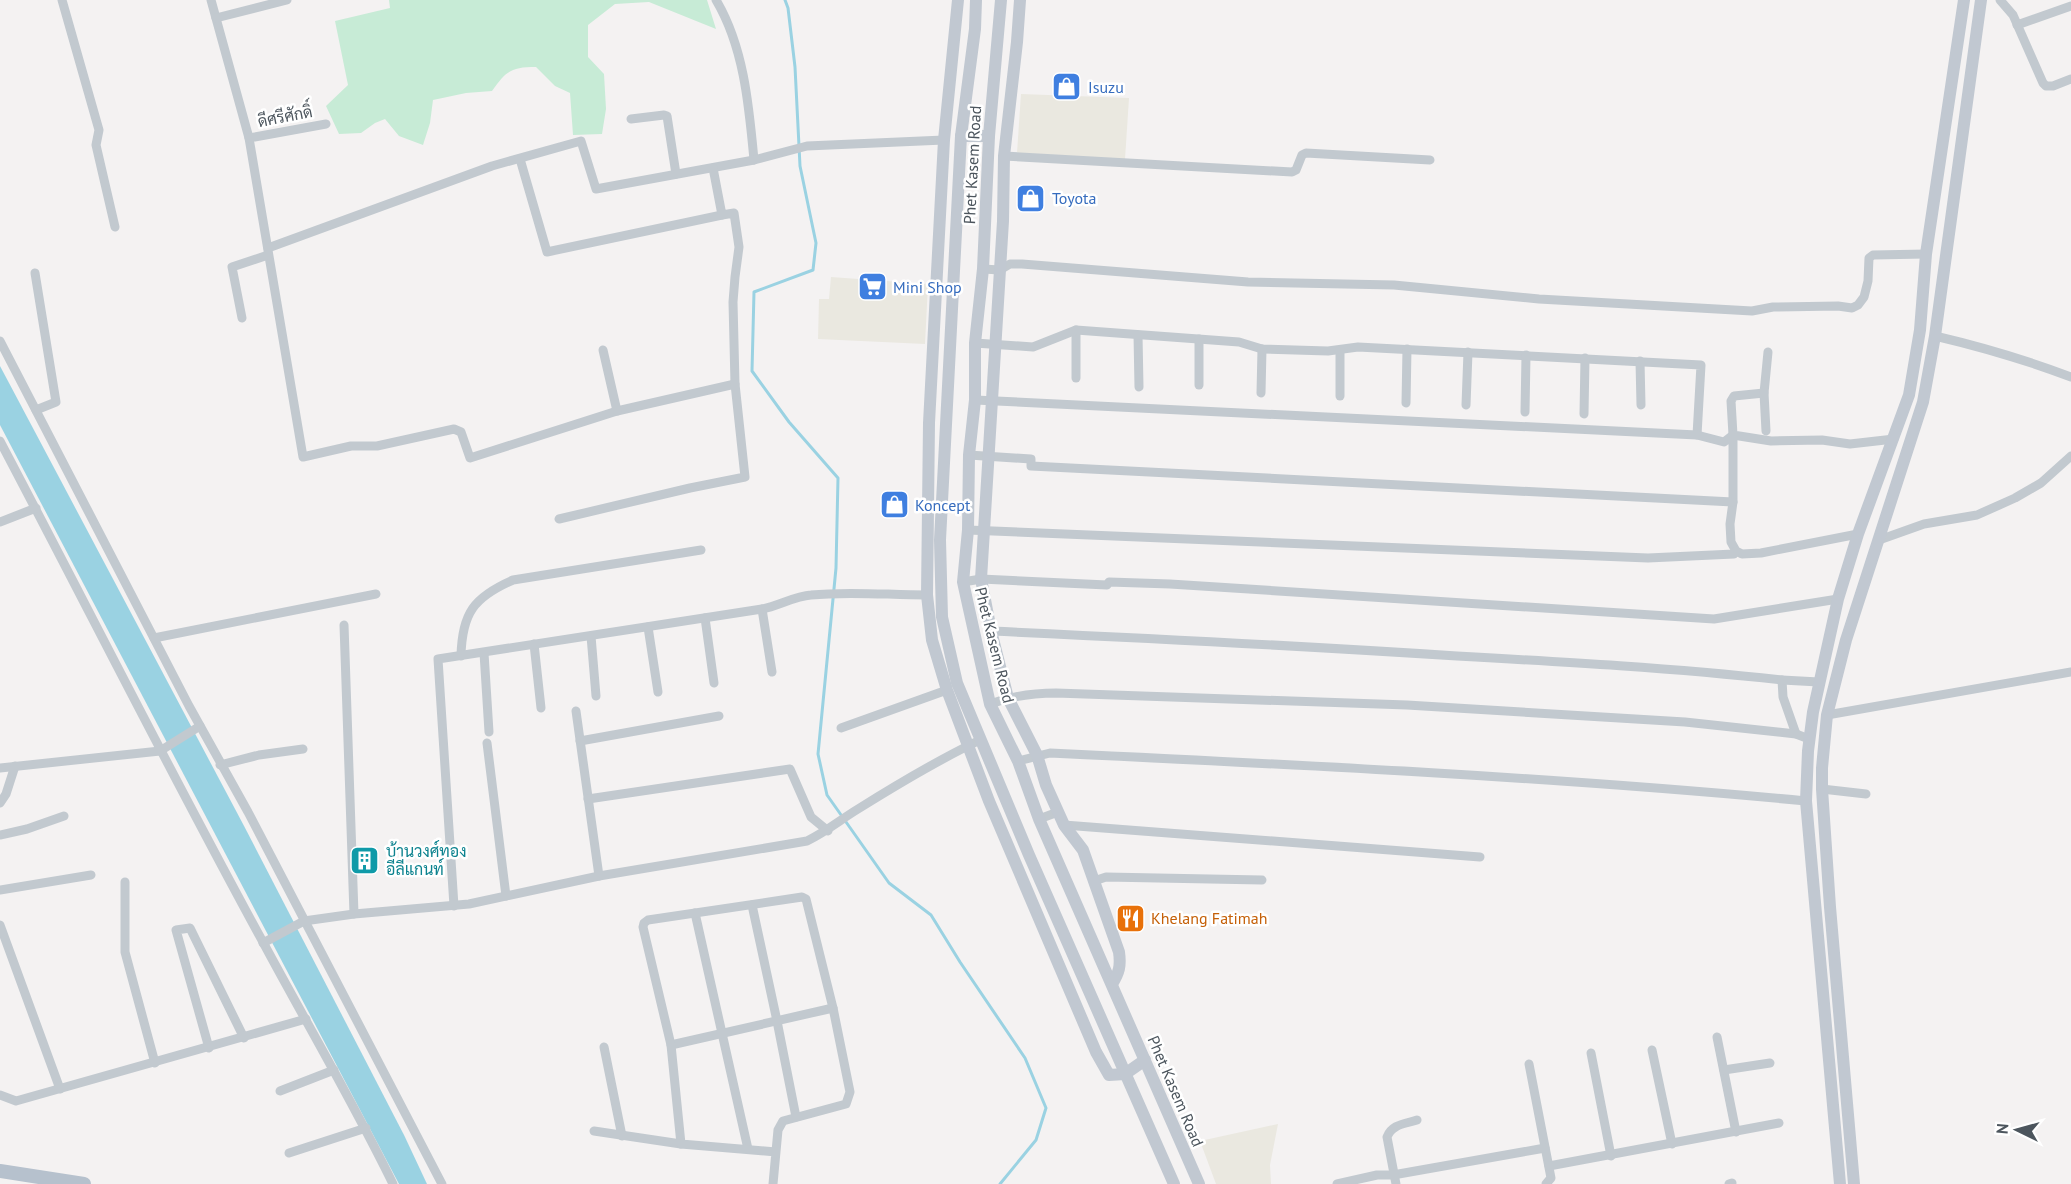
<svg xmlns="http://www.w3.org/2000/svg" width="2071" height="1184" font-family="'PT Sans',Sarabun,sans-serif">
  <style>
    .commercial { fill: #eae8e0 }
    .green { fill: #c7ebd6 }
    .water { fill: #9ad2e2 }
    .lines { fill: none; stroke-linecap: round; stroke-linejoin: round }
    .stream { stroke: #9ad2e2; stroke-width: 3 }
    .street { stroke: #c2c9cf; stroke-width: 9 }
    .secondary { stroke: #c1c8d1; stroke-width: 12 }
    .primary { stroke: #b6c1cd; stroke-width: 14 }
    .labels { text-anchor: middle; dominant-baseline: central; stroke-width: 5; stroke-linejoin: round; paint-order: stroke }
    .shop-label { font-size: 16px; fill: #366cbe; stroke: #fff; text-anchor: start }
    .street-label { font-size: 16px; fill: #4c555d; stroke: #fff }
    .culture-label { font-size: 16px; fill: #0d838f; stroke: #fff; text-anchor: start }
    .food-label { font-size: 16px; fill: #c56008; stroke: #fff; text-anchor: start }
  </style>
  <rect width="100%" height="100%" fill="#f4f2f2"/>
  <g class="commercial">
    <path d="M 1021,94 L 1129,98 L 1125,159 L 1017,153 Z"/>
    <path d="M 831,277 L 928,284 L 925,344 L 818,339 L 819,299 L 829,299 Z"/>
    <path d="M 1278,1124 L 1270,1165 L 1271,1184 L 1216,1184 L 1200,1141 Z"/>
  </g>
  <path class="green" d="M 389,0 L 707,0 L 716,29 L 649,2 L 615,4 L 588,25 L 588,57 L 604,74 L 606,109 L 602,134 L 573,135 L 570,93 L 555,86 L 536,67 C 511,67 506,71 492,91 L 466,93 L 433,100 L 430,123 L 423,145 L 399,136 L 385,119 L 375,123 L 361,133 L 339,134 L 326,106 L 348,85 L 335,21 L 390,8 Z"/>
  <path class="water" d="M 0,366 L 243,824 L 404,1135 L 427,1184 L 399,1184 L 0,425 Z"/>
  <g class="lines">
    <path class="stream" d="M 785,0 L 788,8 L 795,67 L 800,166 L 816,243 L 813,270 L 754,292 L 752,371 L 789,422 L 838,478 L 836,568 L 818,754 L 827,795 L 889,883 L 931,915 L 960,962 L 1025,1058 L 1046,1108 L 1036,1140 L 1000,1184"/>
    <g class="street">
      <path d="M 62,0 L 99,130 L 96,145 L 115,227"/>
      <path d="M 211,0 L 249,138 L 303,457 L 351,446 L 377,446 L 454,429 L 461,432 L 470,458 L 617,411 L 735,384"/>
      <path d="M 716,0 C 744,47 749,106 754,160"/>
      <path d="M 2000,0 L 2013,15 L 2043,83 L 2046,86 L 2053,86 L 2071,79"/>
      <path d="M 216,18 L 287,0"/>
      <path d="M 2017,25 L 2071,6"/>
      <path d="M 631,119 L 664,115 L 667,116 L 676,174"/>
      <path d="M 249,138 L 326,124"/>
      <path d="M 1004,156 L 1292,172 L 1296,170 L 1302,155 L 1306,153 L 1430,160"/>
      <path d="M 520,159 L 547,252 L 722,215"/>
      <path d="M 268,248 L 492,166 L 581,141 L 596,189 L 754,160 L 807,146 L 944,140"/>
      <path d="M 983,269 L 1000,270 L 1010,264 L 1022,264 L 1248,282 L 1394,285 L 1539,299 L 1752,311 L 1773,307 L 1838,306 L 1852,308 L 1858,305 L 1864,297 L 1868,281 L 1869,258 L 1873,255 L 1926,254"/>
      <path d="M 35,273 L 56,402 L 36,410"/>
      <path d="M 242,318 L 232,267 L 268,255"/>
      <path d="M 1076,330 L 1076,378"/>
      <path d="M 1138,335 L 1139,387"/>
      <path d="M 1935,336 C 1982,347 2026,360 2071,377"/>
      <path d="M 0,341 L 189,706 L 248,812 L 442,1184"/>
      <path d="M 975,343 L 1033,347 L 1076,330 L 1239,342 L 1262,349 L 1328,351 L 1358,347 L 1701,365 L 1697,435"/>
      <path d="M 603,350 L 617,411"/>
      <path d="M 1340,350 L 1340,396"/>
      <path d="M 1640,361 L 1641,405"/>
      <path d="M 1199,385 L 1199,339"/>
      <path d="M 1261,393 L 1262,349"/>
      <path d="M 1764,393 L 1734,396 L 1731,401 L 1733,435 L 1771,441 L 1822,440 L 1850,444 L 1894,439"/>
      <path d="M 975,400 L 1697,435 L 1724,442 L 1733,435 L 1733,502 L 1730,524 L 1731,542 L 1736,551 L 1742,554 L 1761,553 L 1858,534"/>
      <path d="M 1406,403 L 1407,349"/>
      <path d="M 1466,405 L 1468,352"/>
      <path d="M 1525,412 L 1526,355"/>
      <path d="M 1584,414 L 1585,358"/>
      <path d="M 1766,431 L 1764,393 L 1768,352"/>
      <path d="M 0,441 C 88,608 173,778 264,944 C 307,1024 353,1102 393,1184"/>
      <path d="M 969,455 L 1031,459 L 1031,466 L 1733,502"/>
      <path d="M 559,519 L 690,488 L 745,477 L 735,384 L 733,302 L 735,277 L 739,247 L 734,213 L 722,215 L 713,168"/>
      <path d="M 0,522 L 36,508"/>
      <path d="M 968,530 L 1648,558 L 1734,554 L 1736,551"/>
      <path d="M 1879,540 L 1924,524 L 1977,515 L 2015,498 L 2041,483 L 2071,456"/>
      <path d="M 963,582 L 981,579 L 1107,585 L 1109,582 L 1170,584 L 1714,619 L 1838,599"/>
      <path d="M 762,609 L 772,672"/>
      <path d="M 705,618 L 714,683"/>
      <path d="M 344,625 L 354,914"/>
      <path d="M 648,627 L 658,692"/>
      <path d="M 991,631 C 1146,638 1302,646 1457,656 C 1566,662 1674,668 1782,680 L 1783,697 L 1796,734"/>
      <path d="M 591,636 L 596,696"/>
      <path d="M 154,638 L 376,594"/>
      <path d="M 534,644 L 541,708"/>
      <path d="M 484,653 L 489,732"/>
      <path d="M 461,656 C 462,613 474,597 513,580 L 701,550"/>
      <path d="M 1782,680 L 1819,682"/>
      <path d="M 990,704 C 1012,696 1033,693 1056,693 L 1407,705 L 1685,722 L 1796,734 L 1809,739"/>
      <path d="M 576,711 L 599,876"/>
      <path d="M 1827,715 L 2071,672"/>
      <path d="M 841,728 L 947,690"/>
      <path d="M 580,741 L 719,716"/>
      <path d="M 487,743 L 506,896"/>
      <path d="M 1018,761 L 1050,753 C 1302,765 1554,777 1806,801"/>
      <path d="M 220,765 L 259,755 L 303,749"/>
      <path d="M 0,768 L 160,751 L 200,726"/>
      <path d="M 1822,789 L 1866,794"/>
      <path d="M 588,799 L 790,769 L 811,817 L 828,831"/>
      <path d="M 0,803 L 6,794 L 15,766"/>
      <path d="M 1039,819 L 1058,812"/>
      <path d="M 1064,825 L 1480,857"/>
      <path d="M 0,835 L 27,829 L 64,816"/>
      <path d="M 1094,881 L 1106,877 L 1262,880"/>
      <path d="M 125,882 L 125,952 L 155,1063"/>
      <path d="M 0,890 L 91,875"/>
      <path d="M 752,905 L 777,1021 L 796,1117"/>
      <path d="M 454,906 L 438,659 L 762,609 C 778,606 795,596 811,595 C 849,591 888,595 927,595"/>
      <path d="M 695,913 L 748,1149"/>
      <path d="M 0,925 L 60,1089"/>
      <path d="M 263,943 L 304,921 L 354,914 L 469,904 L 599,876 L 807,841 C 827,831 840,820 858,809 C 898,784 938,760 980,740"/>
      <path d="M 1717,1037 L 1736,1132"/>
      <path d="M 671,1045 L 833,1008"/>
      <path d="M 604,1047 L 622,1136"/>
      <path d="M 209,1048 L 176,930 L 190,928 L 244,1038"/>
      <path d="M 1652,1050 L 1672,1144"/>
      <path d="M 1591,1053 L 1611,1156"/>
      <path d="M 1529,1064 L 1551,1178 L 1546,1184"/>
      <path d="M 1724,1070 L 1770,1063"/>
      <path d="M 280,1091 L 334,1070"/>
      <path d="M 0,1095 L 16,1101 L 306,1019"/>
      <path d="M 594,1131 L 681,1144"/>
      <path d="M 289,1153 L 366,1128"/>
      <path d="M 1549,1166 L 1779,1123"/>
      <path d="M 773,1184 L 778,1130 L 783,1121 L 846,1104 L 850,1092 L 833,1008 L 806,899 L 802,897 L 648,920 L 644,923 L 643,927 L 671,1045 L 681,1144 L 776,1152"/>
      <path d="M 1337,1184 L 1377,1175 L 1393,1175 L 1545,1148"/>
      <path d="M 1396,1184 L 1387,1137 C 1392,1124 1405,1124 1417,1120"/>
      <path d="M 1729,1184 L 1732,1183"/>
    </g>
    <g class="secondary">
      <path d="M 958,0 L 944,140 L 929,423 L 927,595 L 932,640 L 947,690 L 989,801 L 1096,1052 L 1109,1075 L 1125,1074 L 1145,1060"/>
      <path d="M 976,0 L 975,29 L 961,136 L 940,540 L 942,617 L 957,683 L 1029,855 L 1174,1184"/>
      <path d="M 1001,0 L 989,136 L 983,269 L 975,343 L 975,400 L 969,455 L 968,530 L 963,582 L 990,704 L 1018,761 L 1039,819 L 1199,1184"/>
      <path d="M 1020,0 L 1017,42 L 1004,156 L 1003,221 L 981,579 L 991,631 L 1008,698 L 1037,755 L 1046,785 L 1064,825 L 1083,850 L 1119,952 C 1121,966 1119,973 1112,984"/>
      <path d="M 961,136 L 989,136"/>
      <path d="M 1840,1184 L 1806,801 L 1808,751 L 1813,712 L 1838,599 L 1858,534 L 1909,395 L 1920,330 L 1926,254 L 1964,0"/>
      <path d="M 1854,1184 L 1830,907 L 1822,789 L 1822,768 L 1827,715 L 1846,640 L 1923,402 L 1935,336 L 1981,0"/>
    </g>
    <path class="primary" d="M 0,1171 L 84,1184"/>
  </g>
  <defs>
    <symbol id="shop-square" viewBox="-11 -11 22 22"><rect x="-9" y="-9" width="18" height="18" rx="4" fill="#3f7fe0" stroke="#fff"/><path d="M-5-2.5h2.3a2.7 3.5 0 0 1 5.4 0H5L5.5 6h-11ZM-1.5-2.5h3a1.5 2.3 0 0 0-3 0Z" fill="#fff"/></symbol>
    <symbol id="supermarket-square" viewBox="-11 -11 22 22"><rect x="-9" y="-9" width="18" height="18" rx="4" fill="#3f7fe0" stroke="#fff"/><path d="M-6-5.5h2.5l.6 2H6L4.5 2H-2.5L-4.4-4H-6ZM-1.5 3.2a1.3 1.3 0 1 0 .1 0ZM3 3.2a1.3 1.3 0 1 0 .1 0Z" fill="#fff"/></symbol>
    <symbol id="building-square" viewBox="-11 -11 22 22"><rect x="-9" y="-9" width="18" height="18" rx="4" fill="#0f9aa8" stroke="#fff"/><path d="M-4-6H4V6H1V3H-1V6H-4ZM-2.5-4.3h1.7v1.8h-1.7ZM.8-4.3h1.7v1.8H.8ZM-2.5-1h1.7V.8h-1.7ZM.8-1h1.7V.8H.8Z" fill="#fff"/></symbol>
    <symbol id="restaurant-square" viewBox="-11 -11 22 22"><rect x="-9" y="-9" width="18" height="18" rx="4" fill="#e8710a" stroke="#fff"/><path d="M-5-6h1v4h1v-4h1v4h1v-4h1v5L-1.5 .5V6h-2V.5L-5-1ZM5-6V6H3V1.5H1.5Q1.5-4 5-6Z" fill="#fff"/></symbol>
  </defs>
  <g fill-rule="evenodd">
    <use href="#shop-square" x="1050" y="70" width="33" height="33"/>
    <use href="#shop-square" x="1014" y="182" width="33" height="33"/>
    <use href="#supermarket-square" x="856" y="270" width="33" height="33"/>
    <use href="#shop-square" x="878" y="488" width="33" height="33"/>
    <use href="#building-square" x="348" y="844" width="33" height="33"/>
    <use href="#restaurant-square" x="1114" y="902" width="33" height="33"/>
  </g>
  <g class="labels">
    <g class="shop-label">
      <text x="1088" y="87">Isuzu</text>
      <text x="1052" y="198">Toyota</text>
      <text x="893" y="287">Mini Shop</text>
      <text x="915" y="505">Koncept</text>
    </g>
    <g class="street-label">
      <text transform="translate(285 116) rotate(-11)">ดีศรีศักดิ์</text>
      <text transform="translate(972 165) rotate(-87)">Phet Kasem Road</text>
      <text transform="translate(995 645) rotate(76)">Phet Kasem Road</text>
      <text transform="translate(1176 1091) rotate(67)">Phet Kasem Road</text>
    </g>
    <g class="culture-label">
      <text x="386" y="851">บ้านวงศ์ทอง<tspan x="386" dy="18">อีลีแกนท์</tspan></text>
    </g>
    <g class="food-label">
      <text x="1151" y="918">Khelang Fatimah</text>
    </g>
  </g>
  <g transform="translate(2017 1130) rotate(275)" stroke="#ffffff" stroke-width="4.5" paint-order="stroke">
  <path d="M0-4.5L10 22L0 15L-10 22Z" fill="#4c555d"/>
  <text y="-9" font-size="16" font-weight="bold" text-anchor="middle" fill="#4c555d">N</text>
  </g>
</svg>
